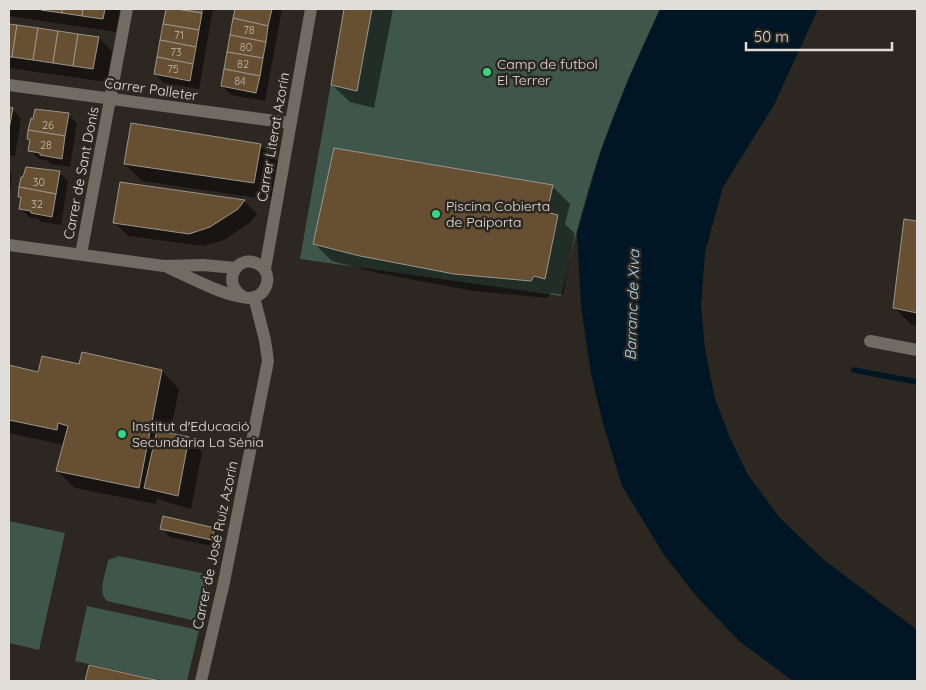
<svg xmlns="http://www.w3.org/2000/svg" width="926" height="690" font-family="Quicksand,sans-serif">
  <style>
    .green { fill: #3e574a }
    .water { fill: #001625 }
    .shadow { fill: #0007 }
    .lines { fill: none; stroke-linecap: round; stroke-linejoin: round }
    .stream { stroke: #001625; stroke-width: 5.5 }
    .building { fill: #674f32; stroke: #9b958d }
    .minor { stroke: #716b64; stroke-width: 12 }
    .poi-dot { fill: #30d883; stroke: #2c2721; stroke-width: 2 }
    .labels { text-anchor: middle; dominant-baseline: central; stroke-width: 5; stroke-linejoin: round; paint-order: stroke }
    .number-label { font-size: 11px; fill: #c2baaf }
    .poi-label { font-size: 14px; fill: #e1ddd9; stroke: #2c2721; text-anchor: start }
    .street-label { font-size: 14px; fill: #e1ddd9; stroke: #2c2721 }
    .water-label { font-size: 15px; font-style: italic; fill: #addefe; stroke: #2c2721 }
  </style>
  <rect width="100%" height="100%" fill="#2c2721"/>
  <g class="green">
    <path d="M 344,9 L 660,9 C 638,56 617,103 600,153 C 584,199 573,248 561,296 L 300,259 Z"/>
    <path d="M 9,521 L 65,533 L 39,650 L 9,643 Z"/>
    <path d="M 119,556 L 202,573 L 208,583 L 201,616 L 198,620 L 192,620 L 107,601 C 97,592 106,573 108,560 Z"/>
    <path d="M 87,606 L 199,630 L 187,681 L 164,681 L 75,661 Z"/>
  </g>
  <path class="water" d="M 660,9 L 818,9 L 774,105 L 723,187 L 705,252 L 701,306 L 705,349 L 715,399 L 730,438 L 748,475 L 780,518 L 824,560 L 917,630 L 917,681 L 793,681 L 739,641 L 698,598 L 664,555 L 622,486 L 603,423 L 591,374 L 581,306 L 577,233 L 600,153 L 628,80 Z"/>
  <g class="shadow">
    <path d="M 9,9 L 120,9 L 116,32 L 9,16 Z"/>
    <path d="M 167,9 L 213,9 L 199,89 L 164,83 L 155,74 Z"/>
    <path d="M 236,9 L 282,9 L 265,101 L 231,95 L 222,86 Z"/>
    <path d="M 345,9 L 393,9 L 374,108 L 350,102 L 332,85 Z"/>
    <path d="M 9,25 L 99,38 L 112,51 L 107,82 L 9,68 Z"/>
    <path d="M 9,108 L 12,109 L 21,118 L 15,156 L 9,155 Z"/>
    <path d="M 68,114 L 77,123 L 70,167 L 51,164 L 48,161 L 39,159 L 30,150 L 31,141 L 28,139 Z"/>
    <path d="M 260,145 L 278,162 L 271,200 L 142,181 L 125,164 Z"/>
    <path d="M 335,149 L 553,187 L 570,204 L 565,224 L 575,234 L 563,295 L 551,293 L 548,298 L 473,291 L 378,273 L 332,261 L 315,244 Z"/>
    <path d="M 9,172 L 12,175 L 9,198 Z"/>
    <path d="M 59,172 L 68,181 L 61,225 L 41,222 L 39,219 L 29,217 L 20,208 L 22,199 L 19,197 L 24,178 Z"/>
    <path d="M 244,201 L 257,214 L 251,222 L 224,240 L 203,246 L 128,236 L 114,222 Z"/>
    <path d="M 905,221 L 917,222 L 917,326 L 912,325 L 894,308 Z"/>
    <path d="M 80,365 L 162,371 L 179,389 L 170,434 L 189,438 L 202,452 L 191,509 L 157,499 L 156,504 L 75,488 L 57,471 L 64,445 L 9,433 L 9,366 L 39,374 Z"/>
    <path d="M 162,528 L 214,529 L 223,538 L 221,548 L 170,537 Z"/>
    <path d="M 90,666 L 155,681 L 86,681 Z"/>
  </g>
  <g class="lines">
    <path class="stream" d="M 854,370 L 917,382"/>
  </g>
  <g class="building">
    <path d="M 42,9 L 62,9 L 62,13 L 41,10 Z"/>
    <path d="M 62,9 L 83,9 L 82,16 L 62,13 Z"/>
    <path d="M 83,9 L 105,9 L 103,19 L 82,16 Z"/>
    <path d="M 166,9 L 177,9 L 202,13 L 199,30 L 163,24 Z"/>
    <path d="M 177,9 L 202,9 L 202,13 Z"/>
    <path d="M 235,9 L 272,9 L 268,26 L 233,18 Z"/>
    <path d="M 344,9 L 372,9 L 357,91 L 331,85 Z"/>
    <path d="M 233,18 L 268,26 L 266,42 L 230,35 Z"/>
    <path d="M 9,24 L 17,25 L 12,57 L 9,57 Z"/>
    <path d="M 163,24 L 199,30 L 196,47 L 160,40 Z"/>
    <path d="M 17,25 L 38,28 L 33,60 L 12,57 Z"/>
    <path d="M 38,28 L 58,31 L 53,63 L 33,60 Z"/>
    <path d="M 58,31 L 78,34 L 73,66 L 53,63 Z"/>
    <path d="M 78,34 L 99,37 L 93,69 L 73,66 Z"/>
    <path d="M 230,35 L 266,42 L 263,58 L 227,52 Z"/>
    <path d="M 160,40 L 196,47 L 193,64 L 157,57 Z"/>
    <path d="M 227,52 L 263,58 L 260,76 L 224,69 Z"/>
    <path d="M 157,57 L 193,64 L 190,81 L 154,74 Z"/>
    <path d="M 224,69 L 260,76 L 256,93 L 221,86 Z"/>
    <path d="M 9,107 L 13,108 L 9,129 Z"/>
    <path d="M 35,109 L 69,113 L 65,136 L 28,130 L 31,118 L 33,119 Z"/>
    <path d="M 131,123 L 261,144 L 254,183 L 124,164 Z"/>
    <path d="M 28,130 L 65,136 L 62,159 L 40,155 L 40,153 L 28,151 L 30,140 L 27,139 Z"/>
    <path d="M 334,148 L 553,185 L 547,212 L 558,215 L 545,279 L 534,276 L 531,281 L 454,274 L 360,256 L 313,244 Z"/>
    <path d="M 26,167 L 60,171 L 56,194 L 19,187 L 21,177 L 23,177 Z"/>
    <path d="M 120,182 L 245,200 L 238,209 L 210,227 L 189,234 L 113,223 Z"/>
    <path d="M 19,187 L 56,194 L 52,217 L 31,213 L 31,211 L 19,209 L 21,197 L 18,197 Z"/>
    <path d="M 904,219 L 917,221 L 917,313 L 893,308 Z"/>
    <path d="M 82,352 L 162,370 L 139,488 L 56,471 L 68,426 L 58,423 L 57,430 L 9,420 L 9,365 L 38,372 L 42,356 L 79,364 Z"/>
    <path d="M 157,430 L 189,437 L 178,496 L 144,488 Z"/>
    <path d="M 163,516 L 215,528 L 212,540 L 160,529 Z"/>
    <path d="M 89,665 L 160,681 L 85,681 Z"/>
  </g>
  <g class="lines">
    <g class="minor">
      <path d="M 9,85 L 290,123"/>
      <path d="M 9,245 L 164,266 L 203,265 L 236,268"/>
      <path d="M 81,254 L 127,9"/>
      <path d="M 169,268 C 194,279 221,295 248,298 C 267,299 275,273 258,264 C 237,253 221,282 242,296"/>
      <path d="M 265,269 L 311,9"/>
      <path d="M 870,341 L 917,350"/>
      <path d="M 201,681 L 224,582 L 268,361 L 265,340 L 254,297"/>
    </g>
  </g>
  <g class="poi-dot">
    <circle cx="487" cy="72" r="5"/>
    <circle cx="436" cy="214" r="5"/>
    <circle cx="122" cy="434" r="5"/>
  </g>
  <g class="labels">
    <g class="number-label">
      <text x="249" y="30">78</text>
      <text x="179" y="35">71</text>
      <text x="246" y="47">80</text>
      <text x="176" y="52">73</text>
      <text x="243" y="64">82</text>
      <text x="173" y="69">75</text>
      <text x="240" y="81">84</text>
      <text x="48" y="125">26</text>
      <text x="46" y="145">28</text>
      <text x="39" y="182">30</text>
      <text x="37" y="204">32</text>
    </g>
    <g class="poi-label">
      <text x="497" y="64">Camp de futbol<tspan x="497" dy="16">El Terrer</tspan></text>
      <text x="446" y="206">Piscina Cobierta<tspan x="446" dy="16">de Paiporta</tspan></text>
      <text x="132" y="426">Institut d'Educació<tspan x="132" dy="16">Secundària La Sénia</tspan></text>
    </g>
    <g class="street-label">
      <text transform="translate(151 89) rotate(8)">Carrer Palleter</text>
      <text transform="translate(273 137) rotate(-80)">Carrer Literat Azorín</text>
      <text transform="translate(81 173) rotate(-79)">Carrer de Sant Donís</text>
      <text transform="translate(215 545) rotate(-78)">Carrer de José Ruiz Azorín</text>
    </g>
    <g class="water-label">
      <text transform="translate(632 305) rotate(-88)">Barranc de Xiva</text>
    </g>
  </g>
  <rect width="926" height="690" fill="none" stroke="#e1ddd9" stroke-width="20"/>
  <path d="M746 42v8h146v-8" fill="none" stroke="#e1ddd9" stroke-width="2.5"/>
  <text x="754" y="42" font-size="15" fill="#e1ddd9" stroke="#2c2721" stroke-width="4" paint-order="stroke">50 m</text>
</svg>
